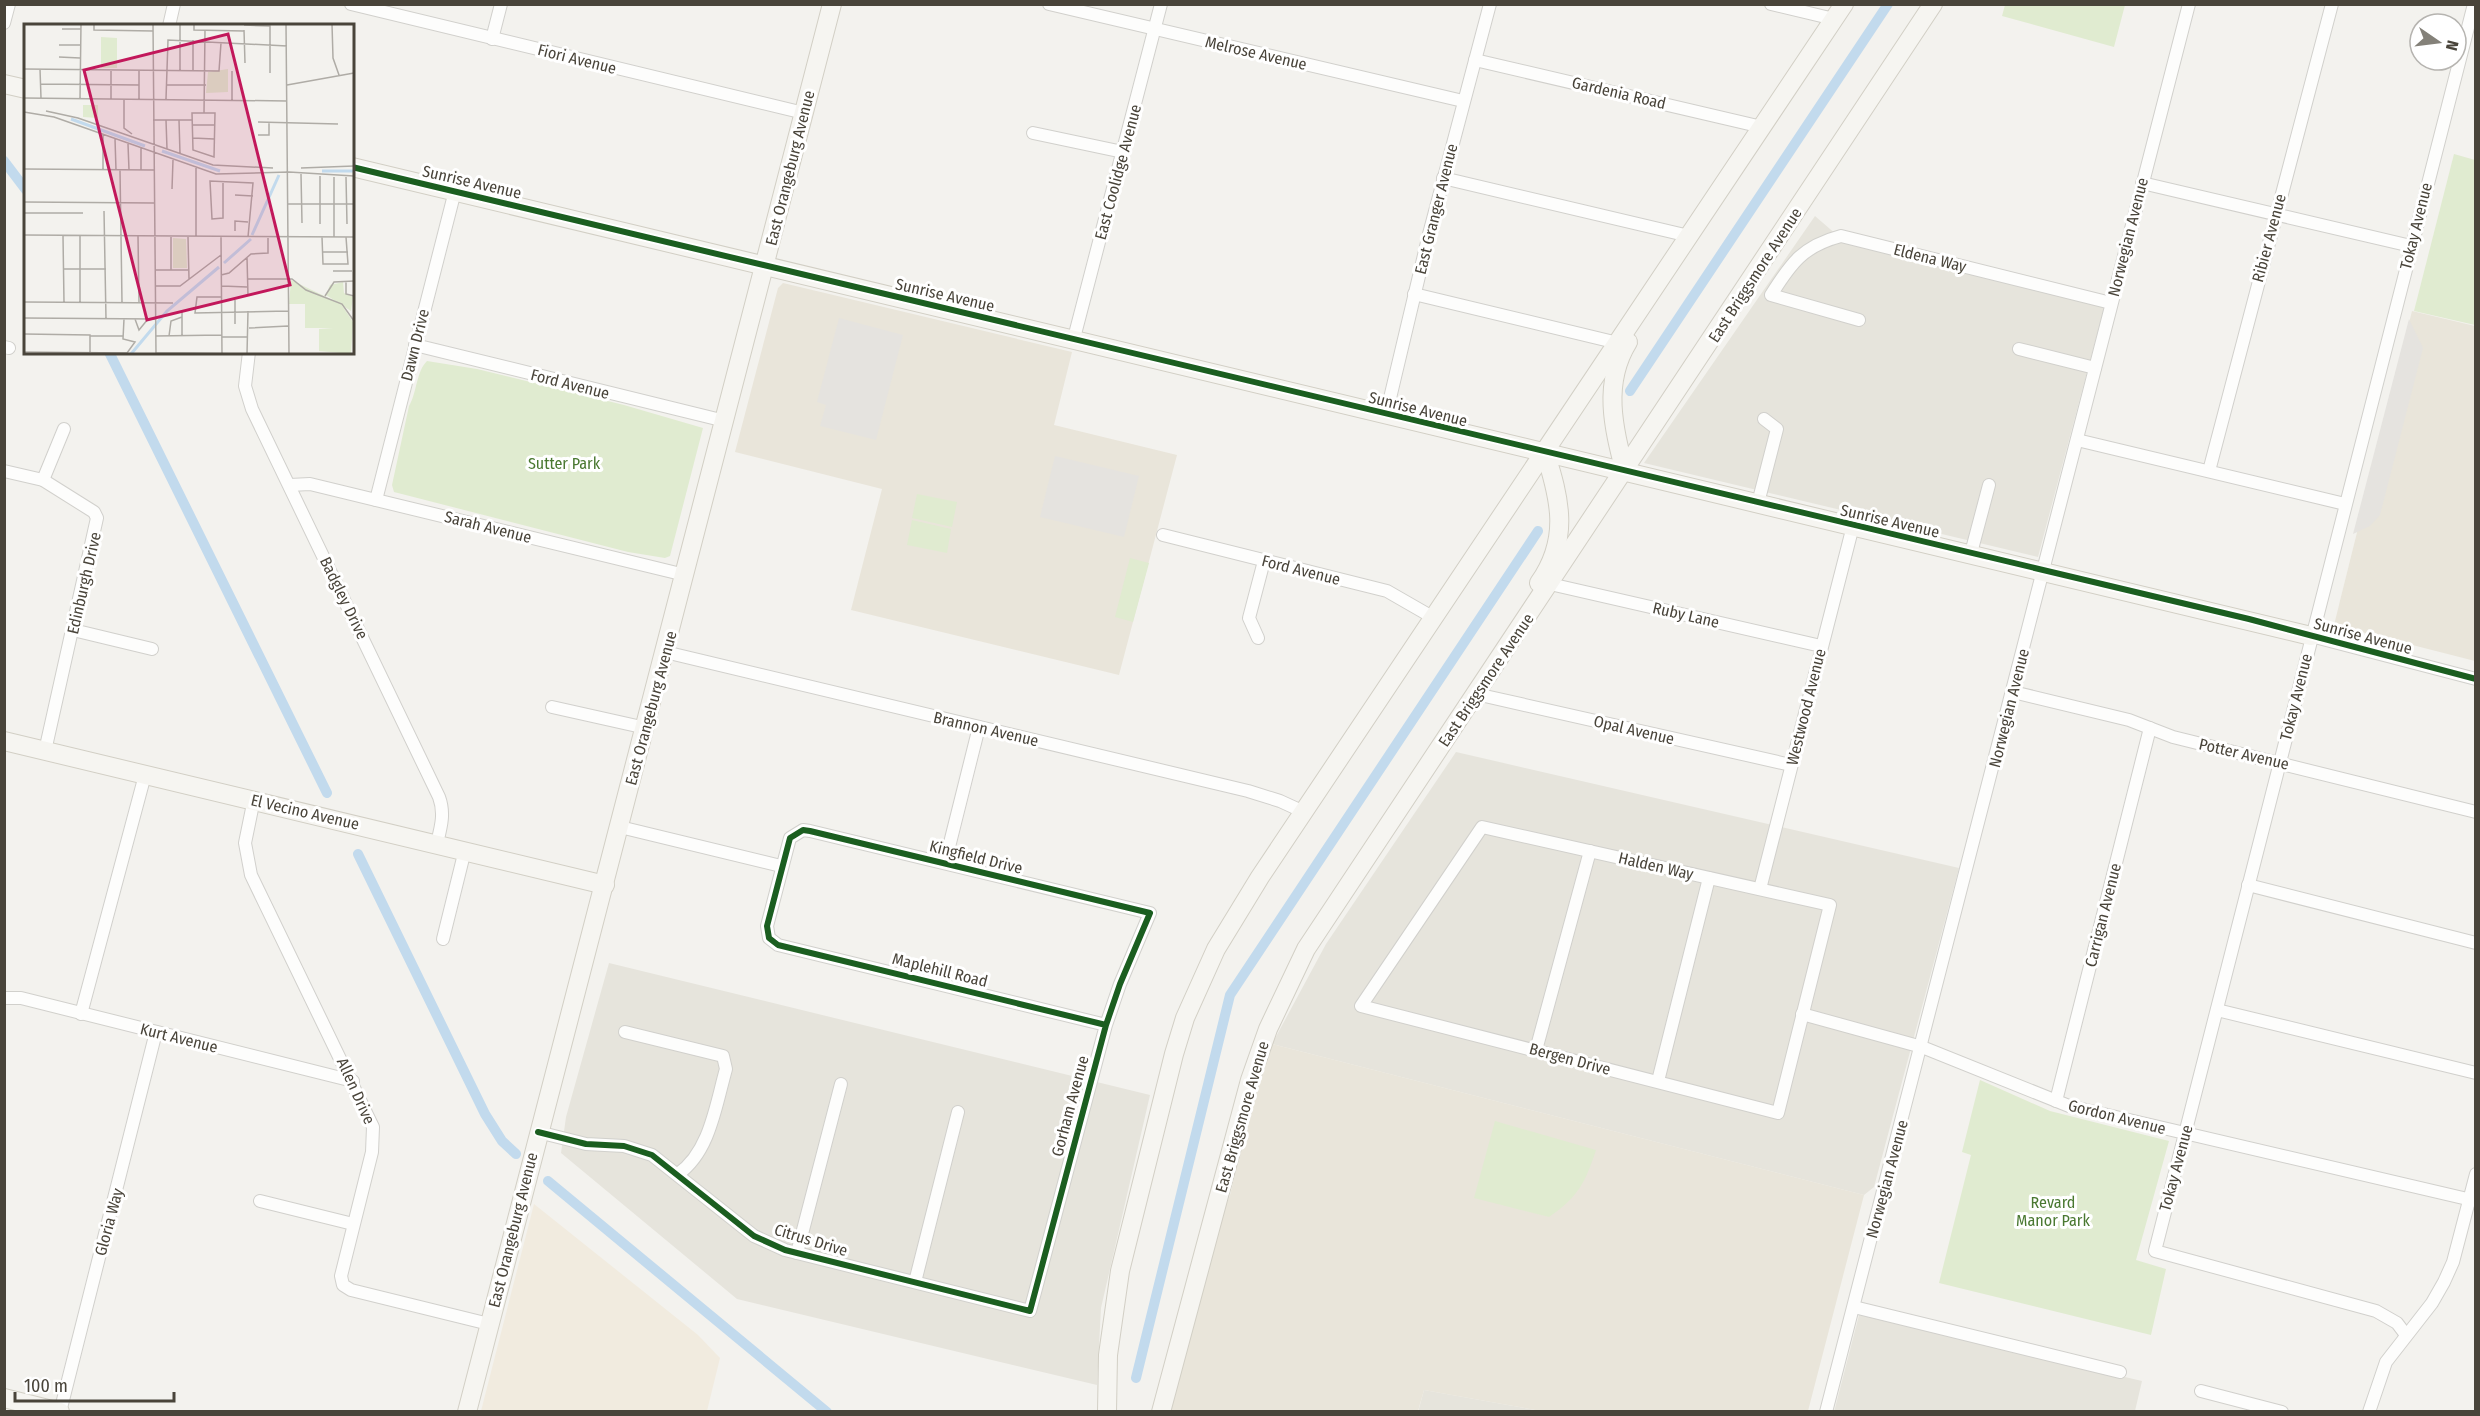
<svg xmlns="http://www.w3.org/2000/svg" width="2480" height="1416" font-family="'Fira Sans Condensed',sans-serif">
  <style>
    .residential { fill: #e6e4dc }
    .commercial { fill: #f1ebdf }
    .education { fill: #e9e5da }
    .green { fill: #e0ebd0 }
    .parking { fill: #e5e3df }
    .lines { fill: none; stroke-linecap: round; stroke-linejoin: round }
    .canal { stroke: #c2daed; stroke-width: 10 }
    .street-casing { stroke: #d1d0cc; stroke-width: 14 }
    .secondary-casing { stroke: #d2cfc5; stroke-width: 20 }
    .street { stroke: #fdfdfc; stroke-width: 12 }
    .secondary { stroke: #f6f5f1; stroke-width: 18 }
    .cycleway-casing { stroke: #fff; stroke-width: 10 }
    .cycleway { stroke: #1b5e20; stroke-width: 6 }
    .labels { text-anchor: middle; dominant-baseline: central; stroke-width: 6; stroke-linejoin: round; paint-order: stroke }
    .street-label { font-size: 16px; fill: #49443a; stroke: #fff }
    .park-label { font-size: 16px; fill: #497830; stroke: #fff }
    .inset-river { fill: none; stroke: #c2daed; stroke-width: 3 }
    .inset-road { fill: none; stroke: #afaca6; stroke-width: 1.5 }
    .view { fill: #c2185b; fill-opacity: 0.15; stroke: #c2185b; stroke-width: 3 }
    .inset-edge { fill: none; stroke: #49443a; stroke-width: 3 }
  </style>
  <rect width="100%" height="100%" fill="#f3f2ee"/>
  <g class="residential">
    <path d="M 1815,216 L 1845,242 L 2105,304 L 2038,557 L 1644,463 Z"/>
    <path d="M 1456,752 L 1959,868 L 1874,1187 L 1864,1195 L 1272,1044 L 1326,944 Z"/>
    <path d="M 609,963 L 1150,1095 L 1101,1308 L 1097,1385 L 737,1299 L 561,1153 L 566,1117 Z"/>
    <path d="M 1859,1315 L 2142,1381 L 2135,1411 L 1834,1412 Z"/>
    <path d="M 1424,1390 L 1541,1411 L 1418,1412 Z"/>
  </g>
  <path class="commercial" d="M 534,1204 L 698,1335 L 720,1358 L 707,1411 L 481,1411 Z"/>
  <g class="education">
    <path d="M 783,283 L 1072,352 L 1054,425 L 1177,455 L 1119,675 L 851,610 L 882,489 L 735,452 L 778,288 Z"/>
    <path d="M 2412,311 L 2475,326 L 2475,661 L 2334,625 Z"/>
    <path d="M 1272,1044 L 1864,1195 L 1808,1411 L 1541,1411 L 1424,1390 L 1418,1411 L 1165,1412 L 1217,1229 L 1230,1195 L 1254,1095 Z"/>
  </g>
  <g class="green">
    <path d="M 2005,5 L 2005,4 L 2125,5 L 2114,47 L 2002,16 Z"/>
    <path d="M 2454,154 L 2475,160 L 2475,325 L 2414,311 Z"/>
    <path d="M 427,361 L 477,369 L 624,405 L 703,428 L 670,556 L 665,558 L 628,552 L 394,492 L 392,485 L 409,406 C 417,393 416,372 427,361 Z"/>
    <path d="M 917,494 L 957,502 L 952,527 L 912,518 Z"/>
    <path d="M 912,520 L 951,529 L 947,553 L 907,545 Z"/>
    <path d="M 1130,558 L 1149,563 L 1133,622 L 1115,617 Z"/>
    <path d="M 1980,1080 L 2050,1111 L 2169,1141 L 2136,1260 L 2166,1269 L 2151,1335 L 1939,1283 L 1971,1155 L 1962,1152 Z"/>
    <path d="M 1495,1121 L 1596,1150 C 1585,1183 1578,1197 1549,1217 L 1474,1198 Z"/>
  </g>
  <g class="parking">
    <path d="M 839,318 L 903,335 L 876,440 L 820,426 L 826,405 L 817,402 Z"/>
    <path d="M 2409,319 L 2423,348 L 2380,515 L 2370,526 L 2353,534 Z"/>
    <path d="M 1055,456 L 1139,476 L 1124,537 L 1040,517 Z"/>
  </g>
  <g class="lines">
    <g class="canal">
      <path d="M 4,161 L 26,190"/>
      <path d="M 109,352 L 327,793"/>
      <path d="M 1630,391 L 1888,4"/>
      <path d="M 358,854 L 485,1114 L 502,1141 L 516,1154"/>
      <path d="M 548,1181 L 827,1412"/>
      <path d="M 1136,1378 L 1230,995 L 1538,531"/>
    </g>
    <defs>
      <g id="street">
        <path d="M 351,4 L 804,113"/>
        <path d="M 1049,4 L 1463,101"/>
        <path d="M 1771,4 L 1834,19"/>
        <path d="M 4,23 L 9,4"/>
        <path d="M 169,26 L 174,4"/>
        <path d="M 492,39 L 501,4"/>
        <path d="M 1475,60 L 1762,127"/>
        <path d="M 1033,133 L 1123,152"/>
        <path d="M 1443,178 L 1689,236"/>
        <path d="M 2142,183 L 2411,246"/>
        <path d="M 1414,294 L 1618,343"/>
        <path d="M 1859,320 L 1771,295 C 1791,263 1803,246 1841,236 L 2111,303"/>
        <path d="M 1074,338 L 1161,4"/>
        <path d="M 415,345 L 725,421"/>
        <path d="M 4,347 L 9,348"/>
        <path d="M 2019,349 L 2095,368"/>
        <path d="M 249,352 L 245,386 L 252,409 L 439,797 C 445,813 441,827 437,843"/>
        <path d="M 1386,415 L 1429,234 L 1490,4"/>
        <path d="M 2077,440 L 2345,504"/>
        <path d="M 4,471 L 43,480 L 94,512 L 97,518 L 45,751"/>
        <path d="M 2209,471 L 2332,4"/>
        <path d="M 43,480 L 64,429"/>
        <path d="M 290,485 L 310,484 L 685,575"/>
        <path d="M 376,500 L 455,191"/>
        <path d="M 1758,503 L 1777,429 L 1764,419"/>
        <path d="M 1163,535 L 1387,591 L 1434,618"/>
        <path d="M 1971,553 L 1989,485"/>
        <path d="M 1550,584 L 1821,646"/>
        <path d="M 73,630 L 152,649"/>
        <path d="M 2311,636 L 2476,679"/>
        <path d="M 1258,638 L 1249,618 L 1264,561"/>
        <path d="M 665,652 L 1248,791 L 1280,801 L 1304,812"/>
        <path d="M 2013,692 L 2129,720 L 2173,737 L 2476,812"/>
        <path d="M 1476,694 L 1791,765"/>
        <path d="M 552,707 L 646,728"/>
        <path d="M 254,799 L 245,843 L 251,875 L 373,1127 L 372,1152 L 341,1276 L 343,1285 L 351,1290 L 489,1324"/>
        <path d="M 620,827 L 781,866"/>
        <path d="M 1482,827 L 1830,905 L 1778,1113 L 1361,1006 Z"/>
        <path d="M 945,863 L 979,727"/>
        <path d="M 2248,885 L 2476,943"/>
        <path d="M 1760,889 L 1853,526"/>
        <path d="M 443,939 L 465,850"/>
        <path d="M 4,998 L 21,998 L 353,1081"/>
        <path d="M 2217,1010 L 2476,1073"/>
        <path d="M 81,1014 L 145,775"/>
        <path d="M 1802,1014 L 1922,1047 L 2069,1106 L 2476,1201"/>
        <path d="M 625,1032 L 723,1056 L 726,1069 C 716,1104 710,1152 678,1174"/>
        <path d="M 1536,1050 L 1590,851"/>
        <path d="M 1658,1081 L 1709,878"/>
        <path d="M 2056,1101 L 2150,728"/>
        <path d="M 538,1132 L 586,1144 L 624,1146 L 652,1155 L 754,1236 L 785,1250 L 1030,1311 L 1106,1025 L 1120,984 L 1150,913 L 810,831 L 803,830 L 790,838 L 767,926 L 769,938 L 778,945 L 1106,1025"/>
        <path d="M 260,1201 L 353,1224"/>
        <path d="M 797,1253 L 841,1084"/>
        <path d="M 915,1282 L 958,1112"/>
        <path d="M 1854,1307 L 2120,1372"/>
        <path d="M 2406,1335 L 2397,1323 L 2376,1311 L 2155,1251 L 2474,4"/>
        <path d="M 2201,1391 L 2282,1412"/>
        <path d="M 60,1412 L 156,1032"/>
        <path d="M 1826,1412 L 2189,4"/>
        <path d="M 2369,1412 L 2386,1362 L 2432,1303 L 2444,1282 L 2453,1262 L 2476,1174"/>
      </g>
      <g id="secondary">
        <path d="M 4,84 L 26,89"/>
        <path d="M 352,167 L 2311,636"/>
        <path d="M 1625,472 C 1614,429 1602,384 1628,342"/>
        <path d="M 1539,583 C 1570,539 1560,499 1545,452"/>
        <path d="M 4,741 L 605,885"/>
        <path d="M 4,1398 L 60,1412"/>
        <path d="M 467,1412 L 832,4"/>
        <path d="M 1107,1412 L 1108,1355 L 1120,1271 L 1174,1054 L 1185,1018 L 1216,949 L 1260,877 L 1844,4"/>
        <path d="M 1161,1412 L 1250,1080 L 1268,1029 L 1306,949 L 1933,4"/>
      </g>
    </defs>
    <use href="#street" class="street-casing"/>
    <use href="#secondary" class="secondary-casing"/>
    <use href="#street" class="street"/>
    <use href="#secondary" class="secondary"/>
    <defs>
      <g id="cycleway">
        <path d="M 352,167 L 2249,619 L 2476,679"/>
        <path d="M 538,1132 L 586,1144 L 624,1146 L 652,1155 L 754,1236 L 785,1250 L 1030,1311 L 1106,1025 L 1120,984 L 1150,913 L 810,831 L 803,830 L 790,838 L 767,926 L 769,938 L 778,945 L 1106,1025"/>
      </g>
    </defs>
    <use href="#cycleway" class="cycleway-casing"/>
    <use href="#cycleway" class="cycleway"/>
  </g>
  <g class="labels">
    <g class="street-label">
      <text transform="translate(1256 53) rotate(13)">Melrose Avenue</text>
      <text transform="translate(577 59) rotate(14)">Fiori Avenue</text>
      <text transform="translate(1619 93) rotate(13)">Gardenia Road</text>
      <text transform="translate(790 168) rotate(-76)">East Orangeburg Avenue</text>
      <text transform="translate(1118 172) rotate(-75)">East Coolidge Avenue</text>
      <text transform="translate(472 182) rotate(13)">Sunrise Avenue</text>
      <text transform="translate(1436 209) rotate(-76)">East Granger Avenue</text>
      <text transform="translate(2416 226) rotate(-76)">Tokay Avenue</text>
      <text transform="translate(2128 237) rotate(-76)">Norwegian Avenue</text>
      <text transform="translate(2269 238) rotate(-75)">Ribier Avenue</text>
      <text transform="translate(1930 258) rotate(14)">Eldena Way</text>
      <text transform="translate(1755 275) rotate(-57)">East Briggsmore Avenue</text>
      <text transform="translate(945 295) rotate(13)">Sunrise Avenue</text>
      <text transform="translate(415 345) rotate(-76)">Dawn Drive</text>
      <text transform="translate(570 384) rotate(14)">Ford Avenue</text>
      <text transform="translate(1418 409) rotate(14)">Sunrise Avenue</text>
      <text transform="translate(1890 521) rotate(13)">Sunrise Avenue</text>
      <text transform="translate(488 527) rotate(14)">Sarah Avenue</text>
      <text transform="translate(1301 570) rotate(14)">Ford Avenue</text>
      <text transform="translate(84 583) rotate(-77)">Edinburgh Drive</text>
      <text transform="translate(344 598) rotate(64)">Badgley Drive</text>
      <text transform="translate(1686 615) rotate(13)">Ruby Lane</text>
      <text transform="translate(2363 636) rotate(15)">Sunrise Avenue</text>
      <text transform="translate(1486 680) rotate(-56)">East Briggsmore Avenue</text>
      <text transform="translate(2296 697) rotate(-76)">Tokay Avenue</text>
      <text transform="translate(1806 707) rotate(-76)">Westwood Avenue</text>
      <text transform="translate(651 708) rotate(-75)">East Orangeburg Avenue</text>
      <text transform="translate(2009 708) rotate(-76)">Norwegian Avenue</text>
      <text transform="translate(986 729) rotate(13)">Brannon Avenue</text>
      <text transform="translate(1634 730) rotate(13)">Opal Avenue</text>
      <text transform="translate(2244 754) rotate(13)">Potter Avenue</text>
      <text transform="translate(305 812) rotate(13)">El Vecino Avenue</text>
      <text transform="translate(976 857) rotate(14)">Kingfield Drive</text>
      <text transform="translate(1656 866) rotate(13)">Halden Way</text>
      <text transform="translate(2103 915) rotate(-76)">Carrigan Avenue</text>
      <text transform="translate(940 970) rotate(14)">Maplehill Road</text>
      <text transform="translate(179 1038) rotate(14)">Kurt Avenue</text>
      <text transform="translate(1570 1059) rotate(15)">Bergen Drive</text>
      <text transform="translate(356 1091) rotate(66)">Allen Drive</text>
      <text transform="translate(1070 1106) rotate(-75)">Gorham Avenue</text>
      <text transform="translate(1242 1117) rotate(-74)">East Briggsmore Avenue</text>
      <text transform="translate(2117 1117) rotate(14)">Gordon Avenue</text>
      <text transform="translate(2176 1168) rotate(-75)">Tokay Avenue</text>
      <text transform="translate(1887 1179) rotate(-75)">Norwegian Avenue</text>
      <text transform="translate(109 1222) rotate(-75)">Gloria Way</text>
      <text transform="translate(513 1230) rotate(-76)">East Orangeburg Avenue</text>
      <text transform="translate(811 1240) rotate(17)">Citrus Drive</text>
    </g>
    <g class="park-label">
      <text x="564" y="463">Sutter Park</text>
      <text x="2053" y="1202">Revard<tspan x="2053" dy="18">Manor Park</tspan></text>
    </g>
  </g>
  <g transform="translate(24 24)">
    <rect width="330" height="330" fill="#f3f2ee"/>
    <path d="M 77,13 L 93,14 L 93,44 L 77,44 ZM 204,45 L 204,68 L 182,69 L 184,48 ZM 59,81 L 74,81 L 74,94 L 59,93 ZM 149,214 L 162,215 L 163,244 L 149,244 ZM 267,256 L 317,280 L 329,298 L 327,330 L 295,327 L 295,305 L 309,304 L 281,304 L 281,280 L 265,280 ZM 319,258 L 320,269 L 329,273 L 327,287 L 302,271 L 306,261 Z" fill="#e0ebd0"/>
    <path class="inset-river" d="M 47,95 L 121,122M 138,127 L 196,147M 298,147 L 330,147M 228,211 L 255,151M 200,239 L 227,215M 107,330 L 143,287 L 195,243"/>
    <path class="inset-road" d="M 70,0 L 70,6 L 129,7M 129,0 L 132,330M 156,0 L 156,47M 170,0 L 170,6 L 220,7M 262,0 L 265,330M 308,0 L 309,34 L 315,51M 220,1 L 246,2 L 246,49M 38,5 L 57,5M 220,6 L 221,39M 169,16 L 169,47M 35,21 L 56,21M 35,33 L 56,34M 0,45 L 195,47 L 197,19M 16,45 L 17,74M 87,46 L 87,75M 115,47 L 115,75M 208,47 L 208,76M 17,60 L 115,61M 142,61 L 182,61M 263,61 L 330,49M 0,74 L 263,77M 56,75 L 57,0M 100,75 L 100,104 L 108,110M 142,75 L 144,16 L 263,22M 22,87 L 54,94 L 189,141 L 249,144M 0,88 L 30,93 L 192,150 L 265,148 L 330,152M 168,89 L 191,89 L 190,133 L 169,126 ZM 180,89 L 181,6M 129,96 L 168,96M 142,96 L 143,125M 155,96 L 156,130M 234,98 L 314,100M 169,101 L 190,101M 79,110 L 79,146M 234,111 L 245,111 L 245,99M 169,114 L 190,115M 91,115 L 92,146M 104,120 L 105,146M 117,124 L 117,146M 277,144 L 330,142M 0,145 L 130,146M 96,146 L 98,278M 277,150 L 278,199M 310,153 L 310,213M 322,153 L 323,200M 199,159 L 199,194 L 188,195 L 186,157 L 229,159 L 224,213M 148,165 L 149,136M 211,171 L 229,172M 0,178 L 130,179M 263,180 L 330,180M 80,187 L 82,295M 0,189 L 59,189M 296,200 L 296,152M 211,207 L 211,197 L 224,198M 0,211 L 330,213M 39,212 L 40,278M 114,212 L 115,279M 147,212 L 147,246M 164,213 L 165,255M 172,213 L 172,144M 197,213 L 198,330M 298,213 L 299,240 L 324,240 L 322,213M 299,228 L 324,228M 223,233 L 224,272M 40,245 L 82,245M 131,246 L 164,246M 309,247 L 328,247M 197,251 L 205,249 L 227,230 L 244,229 L 244,214M 223,255 L 268,255 L 282,266 L 318,280 L 330,297M 322,257 L 322,270 L 330,272M 131,262 L 156,262 L 197,231M 198,262 L 223,263M 301,272 L 310,258 L 330,257M 198,273 L 173,273 L 171,289 L 264,287M 0,278 L 149,279M 56,278 L 56,212M 158,287 L 158,312M 0,294 L 131,295M 111,295 L 115,306 L 124,295M 211,300 L 211,276M 225,304 L 264,302M 0,310 L 66,311 L 66,328M 66,312 L 99,312M 132,312 L 198,311M 145,312 L 147,297 L 158,293M 198,313 L 223,313M 0,328 L 103,329 L 111,318 L 99,315 L 100,295M 132,329 L 238,330M 223,330 L 224,287"/>
    <path class="view" d="M 204,10 L 266,261 L 123,296 L 60,46 Z"/>
    <rect width="330" height="330" class="inset-edge"/>
  </g>
  <rect width="2480" height="1416" fill="none" stroke="#49443a" stroke-width="12"/>
  <g transform="translate(2438 42) rotate(104)"><circle r="28" fill="#ffffff" stroke="#b6b4b0" stroke-width="1.5"/>
  <path d="M0-4.5L10 22L0 15L-10 22Z" fill="#848179"/>
  <text y="-9" font-size="16" font-weight="bold" text-anchor="middle" fill="#49443a">N</text>
  </g>
  <path d="M15 1392v9h159v-9" fill="none" stroke="#49443a" stroke-width="3"/>
  <text x="24" y="1392" font-size="18" fill="#49443a" stroke="#ffffff" stroke-width="4.5" paint-order="stroke">100 m</text>
</svg>
